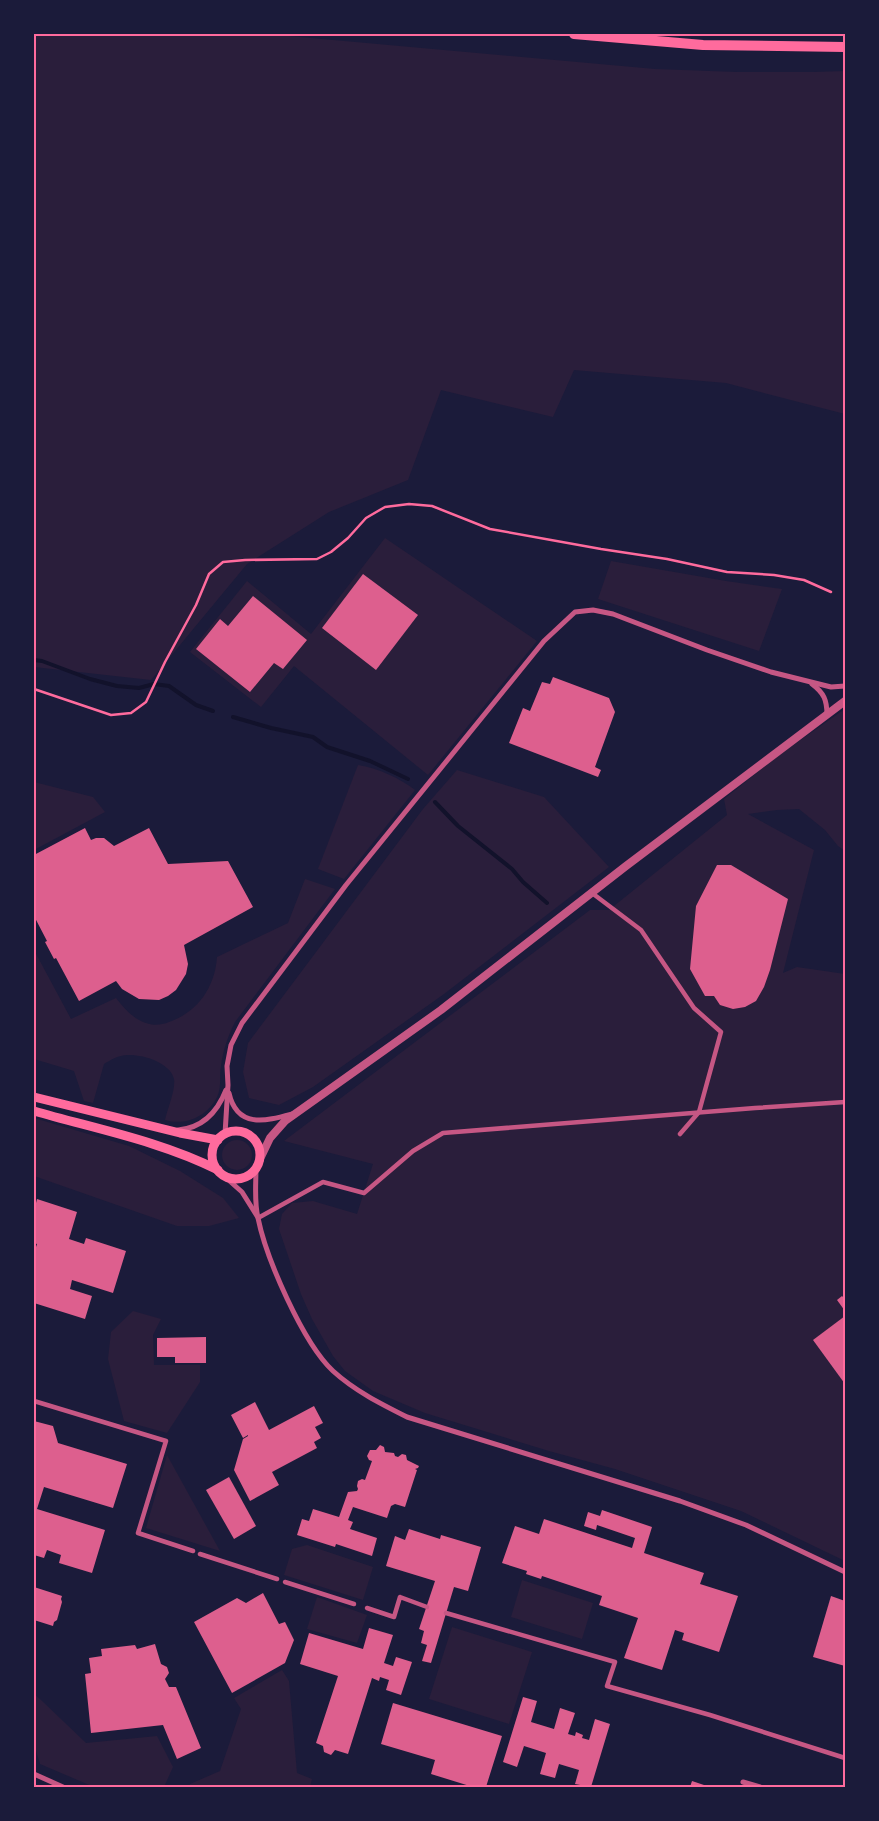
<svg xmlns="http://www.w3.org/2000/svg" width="879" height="1821" font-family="Overpass,sans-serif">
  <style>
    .green { fill: #2a1e3b }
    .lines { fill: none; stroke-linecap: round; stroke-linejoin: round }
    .stream { stroke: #12122b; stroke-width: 4 }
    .building { fill: #dd5f8e }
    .path { stroke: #ff6b9d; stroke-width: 2.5 }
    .pedestrian { stroke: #c65784; stroke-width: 4.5 }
    .minor { stroke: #c65784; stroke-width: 5 }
    .tertiary { stroke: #c65784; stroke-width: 8 }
    .secondary { stroke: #ff6b9d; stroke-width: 9 }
    .primary { stroke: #ff6b9d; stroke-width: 10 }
    .neatline { fill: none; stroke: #ff6b9d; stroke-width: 2 }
  </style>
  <rect width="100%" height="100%" fill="#1b1b3a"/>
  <g class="green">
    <path d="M 34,34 L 267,34 L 655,69 L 737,72 L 814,72 L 845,71 L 845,414 L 726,383 L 574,370 L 553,417 L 441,390 L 408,480 L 329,512 L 247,564 L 151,680 L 34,667 Z"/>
    <path d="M 385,538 L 537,641 L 428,775 L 294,666 L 261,707 L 190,652 L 247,581 L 311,634 Z"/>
    <path d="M 611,561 L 726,581 L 782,589 L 759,651 L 598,599 Z"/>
    <path d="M 845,709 L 845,851 L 838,846 L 825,830 L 799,809 L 777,810 L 748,814 L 814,850 L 783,973 L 797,967 L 845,974 L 845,1561 L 741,1511 L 615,1469 L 549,1451 L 425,1413 L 373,1391 L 345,1371 L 333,1356 L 312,1319 L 301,1294 L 279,1229 L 282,1214 L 292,1203 L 313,1201 L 357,1214 L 373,1164 L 284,1141 L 590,910 L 609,910 L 727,815 L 724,799 L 779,755 Z"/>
    <path d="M 358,765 C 378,768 399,778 415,790 L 344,879 L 318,869 Z"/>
    <path d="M 457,770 L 544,797 L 609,867 L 444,994 L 313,1087 L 279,1105 L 249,1098 L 243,1072 L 248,1043 L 423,809 Z"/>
    <path d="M 34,782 L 93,797 L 105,812 L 34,850 Z"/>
    <path d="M 305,879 L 335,889 L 235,1022 C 228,1036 223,1050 221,1066 C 219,1077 222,1087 217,1097 C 207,1117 185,1126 165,1120 C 167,1110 176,1089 174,1079 C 170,1061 136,1052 121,1056 C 115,1057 109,1061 104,1064 L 93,1103 L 84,1101 L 74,1071 L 34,1059 L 34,950 L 71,1019 L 116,998 C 124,1008 133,1019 146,1023 C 153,1026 162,1025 169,1022 C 198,1012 215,987 217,957 L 288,923 Z"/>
    <path d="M 34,1118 L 129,1146 L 180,1171 L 223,1198 L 239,1218 L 209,1226 L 177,1226 L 34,1176 Z"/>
    <circle cx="237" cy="1155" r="15"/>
    <path d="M 133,1311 L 161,1319 L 153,1335 L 154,1365 L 200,1365 L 200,1382 L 167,1433 L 124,1421 L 108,1359 L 111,1332 Z"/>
    <path d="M 167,1455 L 220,1551 L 146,1528 Z"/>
    <path d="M 307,1545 L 373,1567 L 363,1600 L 284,1575 L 292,1549 Z"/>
    <path d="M 522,1580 L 593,1603 L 582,1639 L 511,1617 Z"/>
    <path d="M 317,1597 L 367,1615 L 357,1643 L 307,1629 Z"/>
    <path d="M 452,1627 L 532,1652 L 509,1724 L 429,1699 Z"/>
    <path d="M 282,1670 L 289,1681 L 297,1773 L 312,1779 L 310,1787 L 189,1787 L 190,1784 L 220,1771 L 241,1709 L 234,1698 Z"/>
    <path d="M 34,1694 L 41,1700 L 86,1743 L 157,1736 L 173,1767 L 164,1787 L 94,1787 L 40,1764 L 34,1744 Z"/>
  </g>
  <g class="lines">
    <g class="stream">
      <path d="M 34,660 L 42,661 L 90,679 L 117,686 L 139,688 L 154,684 L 169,686 L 196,705 L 213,711"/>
      <path d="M 233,717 L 271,728 L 313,737 L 327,747 L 370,761 L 408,779"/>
      <path d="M 435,802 L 458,826 L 512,869 L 523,882 L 547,903"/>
    </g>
  </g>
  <g class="building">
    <path d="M 363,574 L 418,615 L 376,670 L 322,628 Z"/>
    <path d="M 253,596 L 307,640 L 283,669 L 274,663 L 250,692 L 196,649 L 220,619 L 228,626 Z"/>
    <path d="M 553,677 L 609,698 L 615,712 L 595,767 L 601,770 L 598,777 L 509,743 L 523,708 L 530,711 L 542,682 L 550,684 Z"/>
    <path d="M 85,828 L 91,840 L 96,838 L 104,838 L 114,846 L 149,828 L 168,864 L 228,861 L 253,907 L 184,945 L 188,964 L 186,974 L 176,990 L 168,996 L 159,1000 L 139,999 L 122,989 L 116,981 L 79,1001 L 56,958 L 54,959 L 45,942 L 47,941 L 34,916 L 34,855 Z"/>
    <path d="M 717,865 L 731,865 L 788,899 L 770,970 L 764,987 L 756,1001 L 745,1007 L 733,1009 L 720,1005 L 714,996 L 705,996 L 690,969 L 696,906 Z"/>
    <path d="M 37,1199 L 77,1212 L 69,1239 L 84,1244 L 86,1238 L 126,1251 L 113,1293 L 72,1280 L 70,1289 L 92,1296 L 85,1319 L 34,1303 L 36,1294 L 34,1293 L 34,1253 L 37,1244 L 34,1243 L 34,1211 Z"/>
    <path d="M 842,1296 L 845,1299 L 845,1311 L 837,1300 Z"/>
    <path d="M 845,1316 L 845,1384 L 813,1340 Z"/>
    <path d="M 206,1337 L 206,1363 L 175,1363 L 175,1357 L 157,1357 L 157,1338 Z"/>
    <path d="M 255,1402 L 269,1430 L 314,1406 L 323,1423 L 315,1427 L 321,1438 L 314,1442 L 317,1448 L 272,1472 L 279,1485 L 250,1501 L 234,1470 L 243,1439 L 248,1436 L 248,1435 L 243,1438 L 231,1415 Z"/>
    <path d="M 34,1421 L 53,1426 L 58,1443 L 127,1464 L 113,1508 L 44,1487 L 37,1509 L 105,1530 L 92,1573 L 59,1563 L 61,1555 L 47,1550 L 44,1558 L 34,1555 Z"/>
    <path d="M 380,1445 L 384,1447 L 385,1452 L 394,1453 L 395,1456 L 398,1457 L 402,1454 L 406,1455 L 407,1460 L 419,1466 L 418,1468 L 415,1469 L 417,1470 L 405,1507 L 395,1504 L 391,1506 L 387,1518 L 353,1507 L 348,1520 L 353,1522 L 350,1529 L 377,1538 L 372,1556 L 336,1544 L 335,1547 L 297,1535 L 302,1519 L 309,1521 L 313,1509 L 339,1517 L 348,1492 L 357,1491 L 358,1489 L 357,1486 L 358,1481 L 362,1479 L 365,1480 L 372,1461 L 369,1460 L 367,1456 L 370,1450 L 376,1450 Z"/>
    <path d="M 229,1477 L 256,1526 L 234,1539 L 206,1490 Z"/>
    <path d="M 602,1510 L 652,1527 L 644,1553 L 704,1573 L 700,1584 L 738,1596 L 719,1652 L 682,1640 L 684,1633 L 675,1630 L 662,1670 L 624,1658 L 638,1618 L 599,1605 L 602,1596 L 542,1576 L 541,1579 L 526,1574 L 527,1571 L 502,1563 L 515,1526 L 539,1534 L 544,1519 L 632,1548 L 635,1538 L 597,1525 L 596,1530 L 584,1526 L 588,1512 L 600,1516 Z"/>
    <path d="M 409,1529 L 440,1539 L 441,1535 L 481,1547 L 468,1591 L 454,1587 L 431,1663 L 422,1661 L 427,1645 L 421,1643 L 424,1631 L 419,1629 L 435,1581 L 386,1566 L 395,1536 L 405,1540 Z"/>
    <path d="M 34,1587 L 62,1596 L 61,1599 L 62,1602 L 57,1620 L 54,1622 L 53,1626 L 34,1620 Z"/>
    <path d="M 263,1593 L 279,1624 L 285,1622 L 294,1640 L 285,1663 L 232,1693 L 194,1622 L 237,1598 L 246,1603 Z"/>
    <path d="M 831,1596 L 845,1601 L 845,1666 L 813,1657 Z"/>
    <path d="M 369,1628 L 393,1635 L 384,1663 L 393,1666 L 396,1657 L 412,1662 L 401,1695 L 386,1690 L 389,1680 L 380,1677 L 379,1681 L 372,1678 L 348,1754 L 335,1750 L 331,1755 L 324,1752 L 323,1746 L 316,1743 L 338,1676 L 300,1664 L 309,1633 L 363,1649 Z"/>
    <path d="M 155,1644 L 161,1664 L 167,1667 L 169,1673 L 165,1679 L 169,1687 L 176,1687 L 201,1748 L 177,1759 L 163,1725 L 91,1733 L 85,1674 L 91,1673 L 89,1658 L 102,1656 L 101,1649 L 135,1645 L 137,1649 Z"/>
    <path d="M 523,1697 L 537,1701 L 531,1722 L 554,1729 L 560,1708 L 575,1713 L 568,1734 L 575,1736 L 576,1732 L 583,1735 L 582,1738 L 589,1740 L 595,1719 L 610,1724 L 591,1787 L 575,1784 L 579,1770 L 559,1764 L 555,1778 L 540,1774 L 546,1753 L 524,1746 L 517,1767 L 503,1762 Z"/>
    <path d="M 393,1703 L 502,1736 L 486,1787 L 473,1787 L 431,1774 L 435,1760 L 381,1744 Z"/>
    <path d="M 692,1781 L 710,1787 L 690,1787 Z"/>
  </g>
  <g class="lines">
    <path class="path" d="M 34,689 L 111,715 L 131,713 L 146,702 L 165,662 L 196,605 L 209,574 L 223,562 L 245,560 L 317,559 L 331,552 L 348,538 L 366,518 L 385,507 L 409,504 L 432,506 L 490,529 L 601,549 L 667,559 L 727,572 L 774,575 L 804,580 L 831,592"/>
    <g class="pedestrian">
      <path d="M 592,893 L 641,930 L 694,1008 L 721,1032 L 699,1112 L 680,1134"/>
      <path d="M 258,1218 L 323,1182 L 364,1193 L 413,1151 L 443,1133 L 755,1108 L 845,1102"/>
      <path d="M 34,1401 L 166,1441 L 138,1533 L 193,1551"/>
      <path d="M 200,1554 L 277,1579"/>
      <path d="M 285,1582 L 354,1604"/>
      <path d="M 367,1608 L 394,1617 L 400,1597 L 427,1607"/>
      <path d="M 446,1613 L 615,1662 L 607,1686 L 710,1715 L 845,1758"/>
    </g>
    <g class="minor">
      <path d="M 812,684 C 824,693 827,700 827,715"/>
      <path d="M 229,1093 C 237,1129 266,1121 292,1114"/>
      <path d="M 178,1130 C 202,1128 217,1113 226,1090"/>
      <path d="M 225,1134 L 228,1085 L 227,1066 L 231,1045 L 242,1023 L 346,885 L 544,641 L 575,612 L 593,610 L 613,614 L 707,650 L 771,672 L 831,687 L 845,686"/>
      <path d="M 256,1168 C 256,1184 254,1202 258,1218 C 266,1258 303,1343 333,1371 C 355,1391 381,1404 407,1417 L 680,1501 L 746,1525 L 845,1572"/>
      <path d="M 224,1176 L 242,1192 L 257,1216"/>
      <path d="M 34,1774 L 63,1787"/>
      <path d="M 743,1782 L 760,1787"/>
    </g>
    <path class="tertiary" d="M 259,1161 L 270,1138 L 285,1121 L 441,1010 L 626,866 L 845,701"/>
    <g class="secondary">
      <path d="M 34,1097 L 180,1133 L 218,1140"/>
      <path d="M 34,1111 C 96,1129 160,1141 218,1170"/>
      <circle cx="236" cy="1155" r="24"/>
    </g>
    <path class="primary" d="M 574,34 L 703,45 L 845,47"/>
  </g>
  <rect width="879" height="1821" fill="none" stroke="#1b1b3a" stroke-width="70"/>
  <rect x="35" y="35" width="809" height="1751" class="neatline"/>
</svg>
